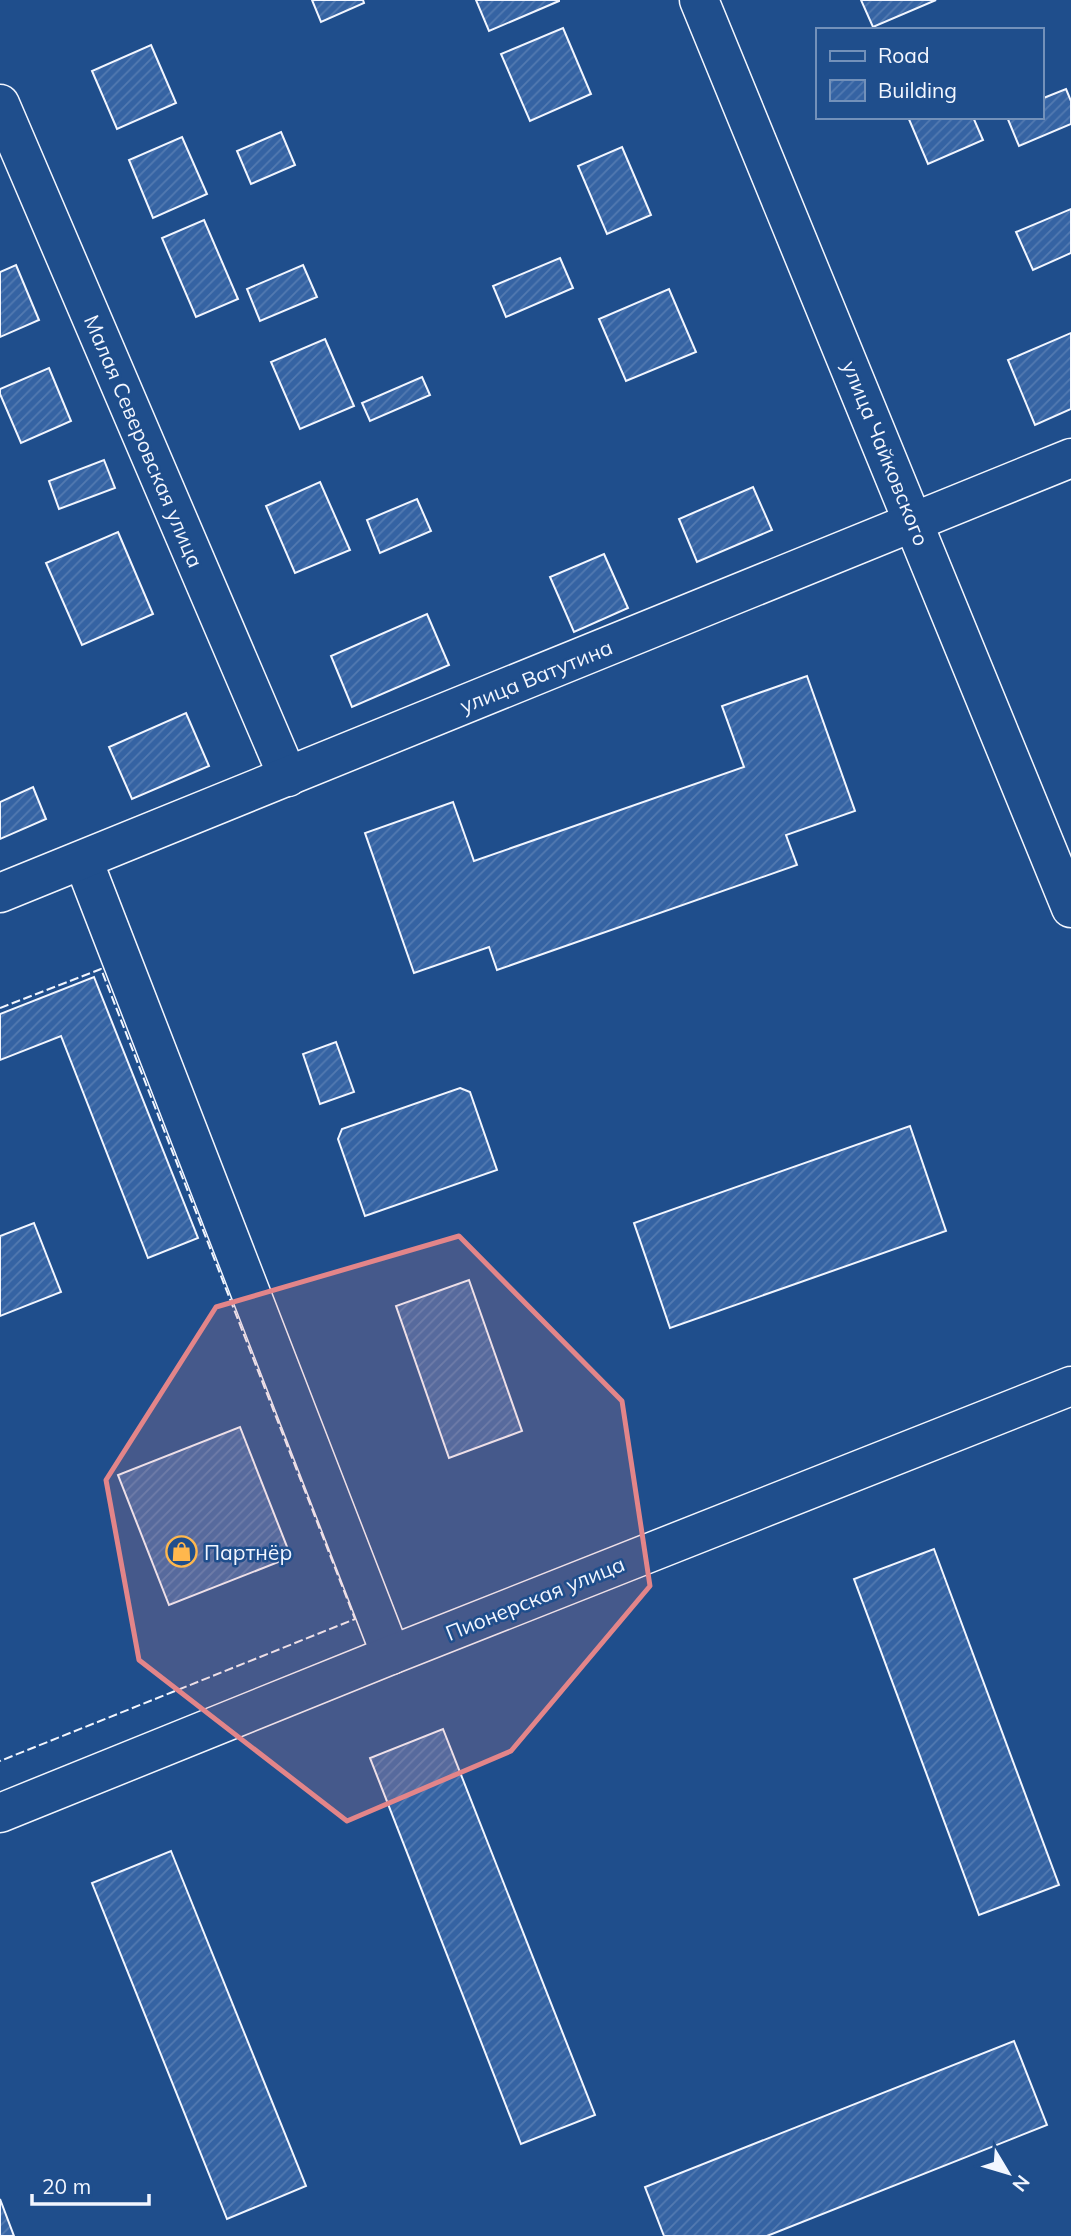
<svg xmlns="http://www.w3.org/2000/svg" width="1071" height="2236" font-family="Mulish,sans-serif">
  <style>
    .building { fill: url(#building-hatch); stroke: #f2f6ff; stroke-width: 2 }
    .lines { fill: none; stroke-linecap: round; stroke-linejoin: round }
    .minor-casing { stroke: #f2f6ff; stroke-width: 41 }
    .minor { stroke: #1f4e8c; stroke-width: 38 }
    .fence { stroke: #f2f6ff; stroke-width: 2; stroke-dasharray: 9 3.5; stroke-linecap: butt }
    .marked { fill: #e38589; fill-opacity: 0.2; stroke: #e38589; stroke-width: 5; stroke-linejoin: round }
    .labels { text-anchor: middle; dominant-baseline: central; stroke-width: 5; stroke-linejoin: round; paint-order: stroke }
    .street-label { font-size: 21px; fill: #f2f6ff; stroke: #1f4e8c }
    .poi-label { font-size: 21px; fill: #f2f6ff; stroke: #1f4e8c; text-anchor: start }
  </style>
  <defs>
    <pattern id="building-hatch" width="6" height="6" patternUnits="userSpaceOnUse" patternTransform="scale(1.75)"><rect width="6" height="6" fill="#3563a3"/><path d="M-1 1l2-2M0 6l6-6M5 7l2-2" fill="none" stroke="#537ab1"/></pattern>
  </defs>
  <rect width="100%" height="100%" fill="#1f4e8c"/>
  <g class="building">
    <path d="M 312,0 L 363,0 L 364,3 L 321,22 Z"/>
    <path d="M 476,0 L 559,0 L 559,1 L 489,31 Z"/>
    <path d="M 861,0 L 936,0 L 873,27 Z"/>
    <path d="M 563,28 L 591,94 L 530,121 L 501,54 Z"/>
    <path d="M 151,45 L 176,103 L 117,129 L 92,71 Z"/>
    <path d="M 1066,89 L 1071,101 L 1071,124 L 1019,146 L 1007,117 L 1041,117 L 1041,99 Z"/>
    <path d="M 908,117 L 973,117 L 983,140 L 928,164 Z"/>
    <path d="M 281,132 L 295,165 L 251,184 L 237,151 Z"/>
    <path d="M 182,137 L 207,194 L 153,218 L 129,160 Z"/>
    <path d="M 622,147 L 651,215 L 607,234 L 578,166 Z"/>
    <path d="M 1071,209 L 1071,253 L 1033,270 L 1016,232 Z"/>
    <path d="M 204,220 L 238,299 L 196,317 L 162,238 Z"/>
    <path d="M 560,258 L 573,288 L 506,317 L 493,286 Z"/>
    <path d="M 16,265 L 39,320 L 0,337 L 0,272 Z"/>
    <path d="M 303,265 L 317,297 L 260,321 L 247,289 Z"/>
    <path d="M 669,289 L 696,352 L 626,381 L 599,319 Z"/>
    <path d="M 1071,333 L 1071,409 L 1035,425 L 1008,360 Z"/>
    <path d="M 325,339 L 354,406 L 300,429 L 271,362 Z"/>
    <path d="M 49,368 L 71,421 L 21,443 L 0,394 L 0,389 Z"/>
    <path d="M 422,377 L 430,395 L 370,421 L 362,403 Z"/>
    <path d="M 104,460 L 115,488 L 59,509 L 49,481 Z"/>
    <path d="M 320,482 L 350,550 L 295,573 L 266,506 Z"/>
    <path d="M 753,487 L 772,530 L 697,562 L 679,519 Z"/>
    <path d="M 417,499 L 431,531 L 380,553 L 367,520 Z"/>
    <path d="M 118,532 L 153,614 L 82,645 L 46,563 Z"/>
    <path d="M 604,554 L 628,608 L 574,632 L 550,577 Z"/>
    <path d="M 427,614 L 449,665 L 352,707 L 331,656 Z"/>
    <path d="M 807,676 L 855,811 L 786,835 L 797,865 L 497,970 L 489,947 L 414,973 L 365,833 L 453,802 L 474,861 L 744,767 L 722,706 Z"/>
    <path d="M 186,713 L 209,766 L 132,799 L 109,747 Z"/>
    <path d="M 33,787 L 46,819 L 0,839 L 0,802 Z"/>
    <path d="M 94,977 L 198,1238 L 148,1258 L 61,1036 L 0,1060 L 0,1014 Z"/>
    <path d="M 336,1042 L 354,1092 L 320,1104 L 303,1054 Z"/>
    <path d="M 460,1088 L 470,1092 L 497,1170 L 365,1216 L 338,1139 L 342,1129 Z"/>
    <path d="M 910,1126 L 946,1231 L 670,1328 L 634,1223 Z"/>
    <path d="M 34,1223 L 61,1292 L 0,1316 L 0,1236 Z"/>
    <path d="M 469,1280 L 522,1431 L 449,1458 L 396,1306 Z"/>
    <path d="M 240,1427 L 291,1557 L 169,1605 L 118,1475 Z"/>
    <path d="M 934,1549 L 1059,1885 L 979,1915 L 854,1579 Z"/>
    <path d="M 443,1729 L 595,2115 L 521,2144 L 370,1758 Z"/>
    <path d="M 171,1851 L 306,2186 L 227,2219 L 92,1883 Z"/>
    <path d="M 1014,2041 L 1047,2125 L 767,2236 L 664,2236 L 645,2187 Z"/>
    <path d="M 0,2199 L 14,2236 L 0,2236 Z"/>
  </g>
  <g class="lines">
    <defs>
      <g id="minor">
        <path d="M 699,0 L 1071,908"/>
        <path d="M 0,104 L 288,777"/>
        <path d="M 83,860 L 391,1655"/>
        <path d="M 0,893 L 1071,458"/>
        <path d="M 0,1813 L 391,1655 L 1071,1386"/>
      </g>
    </defs>
    <use href="#minor" class="minor-casing"/>
    <use href="#minor" class="minor"/>
    <path class="fence" d="M 0,1008 L 101,969 L 355,1619 L 0,1761"/>
  </g>
  <path class="marked" d="M 459,1236 L 622,1401 L 650,1586 L 511,1751 L 347,1821 L 139,1660 L 106,1480 L 216,1307 Z"/>
  <defs>
    <symbol id="shop-ring" viewBox="-11 -11 22 22"><circle r="9.5" fill="#1f4e8c" stroke="#ffb74d" stroke-width="1.5"/><path d="M-5-2.5h2.3a2.7 3.5 0 0 1 5.4 0H5L5.5 6h-11ZM-1.5-2.5h3a1.5 2.3 0 0 0-3 0Z" fill="#ffb74d"/></symbol>
  </defs>
  <g fill-rule="evenodd">
    <use href="#shop-ring" x="164" y="1534" width="35" height="35"/>
  </g>
  <g class="labels">
    <g class="street-label">
      <text transform="translate(144 441) rotate(67)">Малая Северовская улица</text>
      <text transform="translate(886 453) rotate(68)">улица Чайковского</text>
      <text transform="translate(536 676) rotate(-22)">улица Ватутина</text>
      <text transform="translate(535 1598) rotate(-22)">Пионерская улица</text>
    </g>
    <g class="poi-label">
      <text x="204" y="1552">Партнёр</text>
    </g>
  </g>
  <rect x="816" y="28" width="228" height="91" fill="#1f4e8c" stroke="#7391ba" stroke-width="2"/>
  <rect x="830" y="51" width="35" height="10" fill="#1f4e8c" stroke="#7391ba" stroke-width="2"/>
  <text x="878" y="63" font-size="21" fill="#f2f6ff">Road</text>
  <rect x="830" y="80" width="35" height="21" fill="url(#building-hatch)" stroke="#7391ba" stroke-width="2"/>
  <text x="878" y="98" font-size="21" fill="#f2f6ff">Building</text>
  <g transform="translate(1008 2173) rotate(128)" stroke="#1f4e8c" stroke-width="5" paint-order="stroke">
  <path d="M0-5L12 26L0 18L-12 26Z" fill="#f2f6ff"/>
  <text y="-10" font-size="19" font-weight="bold" text-anchor="middle" fill="#f2f6ff">N</text>
  </g>
  <path d="M32 2194v10h117v-10" fill="none" stroke="#f2f6ff" stroke-width="3.5"/>
  <text x="42" y="2194" font-size="21" fill="#f2f6ff" stroke="#1f4e8c" stroke-width="5" paint-order="stroke">20 m</text>
</svg>
